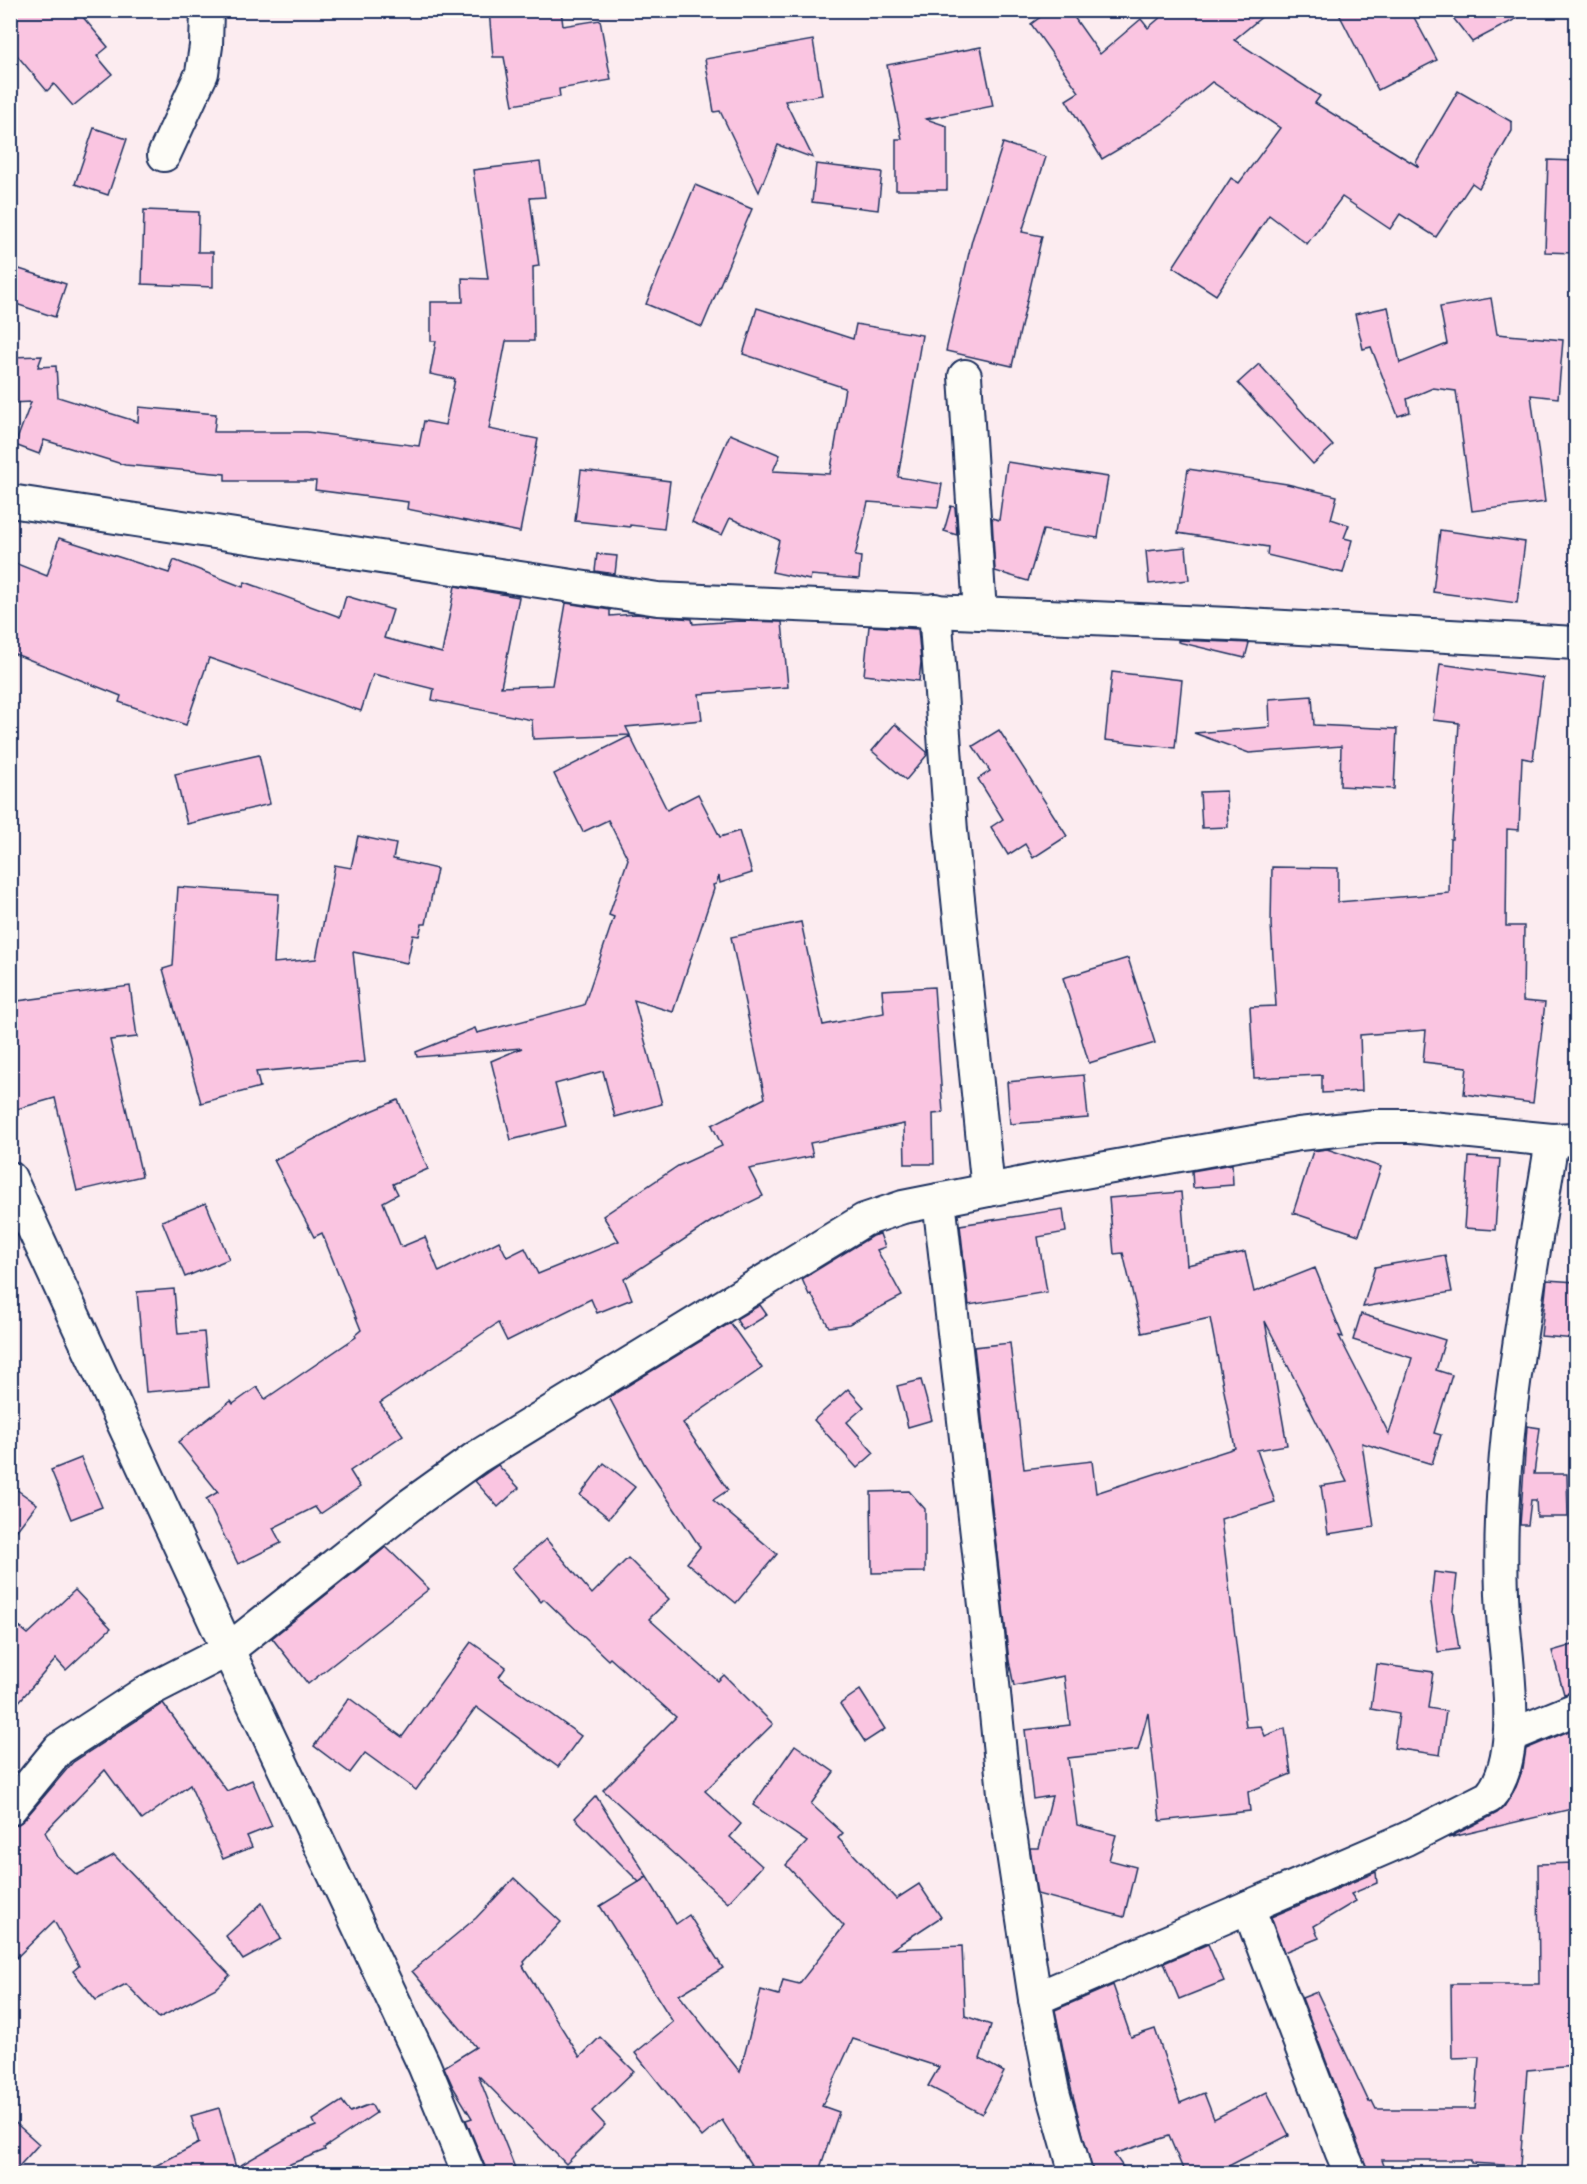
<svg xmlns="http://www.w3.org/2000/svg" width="1587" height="2184" font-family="Kalam,sans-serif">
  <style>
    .building { fill: #fac5e1; stroke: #1b2f5e; stroke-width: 1.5 }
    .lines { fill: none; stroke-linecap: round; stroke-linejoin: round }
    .minor-casing { stroke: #1b2f5e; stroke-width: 36 }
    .minor { stroke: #fdfcf7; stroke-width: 32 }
  </style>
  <rect width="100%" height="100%" fill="#fcecf0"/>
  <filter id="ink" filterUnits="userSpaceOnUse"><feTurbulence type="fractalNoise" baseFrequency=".0167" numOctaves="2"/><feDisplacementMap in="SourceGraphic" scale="12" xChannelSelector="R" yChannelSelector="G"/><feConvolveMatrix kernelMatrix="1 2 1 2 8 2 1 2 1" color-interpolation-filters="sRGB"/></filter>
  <g filter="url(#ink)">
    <g class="building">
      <path d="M 10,10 L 77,10 L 108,47 L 97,56 L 112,74 L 73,106 L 54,84 L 47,91 L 10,47 Z"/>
      <path d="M 489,10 L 561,10 L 563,26 L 600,20 L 611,80 L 559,89 L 560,97 L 513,105 L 504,57 L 493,57 Z"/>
      <path d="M 1050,10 L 1069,10 L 1100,54 L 1141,19 L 1148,28 L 1169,10 L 1270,10 L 1234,40 L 1320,96 L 1315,103 L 1419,167 L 1416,162 L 1458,91 L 1512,122 L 1512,131 L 1479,188 L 1472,183 L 1436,237 L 1400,214 L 1390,229 L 1342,197 L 1307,244 L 1269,215 L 1216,295 L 1173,267 L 1231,178 L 1239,183 L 1280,128 L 1212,82 L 1163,123 L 1102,159 L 1066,100 L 1079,92 L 1031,24 Z"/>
      <path d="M 1337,10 L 1410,10 L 1437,60 L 1378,90 Z"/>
      <path d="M 1447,10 L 1533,10 L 1472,42 Z"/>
      <path d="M 813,40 L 822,95 L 785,101 L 813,158 L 778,145 L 759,192 L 720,111 L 714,112 L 705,59 Z"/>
      <path d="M 981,47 L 993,106 L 926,119 L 947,126 L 947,190 L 896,190 L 896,139 L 902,139 L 887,65 Z"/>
      <path d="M 94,128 L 127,139 L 108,195 L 75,184 Z"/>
      <path d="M 1003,143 L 1046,157 L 1022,232 L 1042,236 L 1012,366 L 946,351 L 972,240 Z"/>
      <path d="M 1548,160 L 1576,161 L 1574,253 L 1545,252 Z"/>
      <path d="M 540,162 L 545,197 L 530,198 L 539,266 L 533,267 L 534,341 L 506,341 L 489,429 L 538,439 L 520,532 L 407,509 L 408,502 L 315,490 L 316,481 L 225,481 L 225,474 L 125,465 L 44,440 L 39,454 L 15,445 L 31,402 L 10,403 L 10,357 L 42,356 L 38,367 L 56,366 L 58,397 L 138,422 L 139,407 L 216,414 L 214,432 L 307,432 L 419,446 L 424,421 L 445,425 L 455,379 L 430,374 L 436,341 L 431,341 L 431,302 L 463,302 L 462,278 L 488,279 L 473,170 Z"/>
      <path d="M 816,164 L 882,172 L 878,210 L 812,202 Z"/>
      <path d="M 695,185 L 752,209 L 702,327 L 646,304 Z"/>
      <path d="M 144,210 L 199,212 L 198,252 L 213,252 L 213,287 L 142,284 Z"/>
      <path d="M 10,266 L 66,284 L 55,317 L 10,302 Z"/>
      <path d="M 1491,298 L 1497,334 L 1563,340 L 1558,398 L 1531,395 L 1545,502 L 1472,511 L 1456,391 L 1433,388 L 1407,399 L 1410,412 L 1398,416 L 1371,347 L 1363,349 L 1355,314 L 1388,307 L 1400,363 L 1447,344 L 1440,307 Z"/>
      <path d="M 757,308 L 853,339 L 856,324 L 922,335 L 898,477 L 942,484 L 938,507 L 868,502 L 855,556 L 861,557 L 859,579 L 811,575 L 810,580 L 772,572 L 779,540 L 730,518 L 722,535 L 692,522 L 730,434 L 780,455 L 773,471 L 830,474 L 845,388 L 743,354 Z"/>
      <path d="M 1259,364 L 1333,446 L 1313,464 L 1238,383 Z"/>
      <path d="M 1007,462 L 1108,477 L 1098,538 L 1043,530 L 1028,581 L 995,571 L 992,518 L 999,520 Z"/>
      <path d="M 1188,469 L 1287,484 L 1337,496 L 1331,519 L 1349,525 L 1344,538 L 1352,540 L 1343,573 L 1267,555 L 1268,547 L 1178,533 Z"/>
      <path d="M 581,470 L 670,481 L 664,529 L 630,525 L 630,527 L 575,521 Z"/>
      <path d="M 951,506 L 955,507 L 957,535 L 944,531 Z"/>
      <path d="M 1440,530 L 1525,542 L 1517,603 L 1433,592 Z"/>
      <path d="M 59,538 L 169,573 L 174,560 L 243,587 L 245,582 L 340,617 L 346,596 L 393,610 L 384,638 L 442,653 L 455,586 L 519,597 L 501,687 L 552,685 L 566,603 L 610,610 L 610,616 L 635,614 L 692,619 L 693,624 L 739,621 L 782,622 L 788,687 L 699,694 L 702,720 L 626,727 L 630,735 L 533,739 L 532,720 L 432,700 L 434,689 L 373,674 L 361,711 L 209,658 L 186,725 L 119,702 L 121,696 L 10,652 L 10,561 L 47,576 Z"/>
      <path d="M 1186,547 L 1189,580 L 1149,584 L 1146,551 Z"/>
      <path d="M 597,554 L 617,556 L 615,574 L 595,571 Z"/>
      <path d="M 869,626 L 918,629 L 921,662 L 919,681 L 864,675 Z"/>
      <path d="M 1178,640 L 1228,642 L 1249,643 L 1245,658 L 1178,642 Z"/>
      <path d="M 1440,664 L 1543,678 L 1533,760 L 1522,758 L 1519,830 L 1507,829 L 1506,926 L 1524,926 L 1523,1001 L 1545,1003 L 1533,1103 L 1464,1094 L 1467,1067 L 1423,1062 L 1426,1030 L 1360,1035 L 1362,1091 L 1322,1093 L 1322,1075 L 1254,1078 L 1250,1007 L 1276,1006 L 1271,924 L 1272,867 L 1338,868 L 1338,902 L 1449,893 L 1450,839 L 1452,839 L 1459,723 L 1433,720 Z"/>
      <path d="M 1112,672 L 1182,680 L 1175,748 L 1105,740 Z"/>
      <path d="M 1312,696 L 1314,725 L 1397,729 L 1394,789 L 1340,786 L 1341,746 L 1249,753 L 1194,733 L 1270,727 L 1269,699 Z"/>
      <path d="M 895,724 L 927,752 L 927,755 L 906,780 L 872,751 Z"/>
      <path d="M 999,730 L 1067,836 L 1033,858 L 1025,844 L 1008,855 L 991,827 L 1003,819 L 978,779 L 990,771 L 973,746 Z"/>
      <path d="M 630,736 L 667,810 L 698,794 L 720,837 L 739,831 L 752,873 L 720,883 L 719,876 L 716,884 L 713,885 L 714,889 L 673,1012 L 634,1000 L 662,1104 L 615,1117 L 603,1071 L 555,1084 L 566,1126 L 511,1140 L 491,1061 L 522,1048 L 417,1057 L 416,1052 L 475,1028 L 477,1033 L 584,1005 L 614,917 L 609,915 L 628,859 L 608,820 L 583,832 L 554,774 Z"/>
      <path d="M 259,755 L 270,804 L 187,824 L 175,774 Z"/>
      <path d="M 1226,791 L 1228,827 L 1202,828 L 1200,792 Z"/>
      <path d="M 358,836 L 396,844 L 393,859 L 437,869 L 426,924 L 422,924 L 419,936 L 413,935 L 407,963 L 353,952 L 365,1062 L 256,1072 L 260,1087 L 201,1103 L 163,969 L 173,966 L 178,887 L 279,894 L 274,963 L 316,959 L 335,865 L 351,868 Z"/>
      <path d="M 801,922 L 823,1025 L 884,1013 L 882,990 L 934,987 L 943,1113 L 933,1114 L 934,1164 L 905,1164 L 904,1124 L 810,1143 L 813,1156 L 749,1169 L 763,1196 L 712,1221 L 624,1279 L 632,1299 L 597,1313 L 591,1299 L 507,1341 L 498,1323 L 380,1403 L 403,1435 L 350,1471 L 360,1487 L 320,1514 L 315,1507 L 273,1528 L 281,1543 L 238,1564 L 206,1499 L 218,1492 L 178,1442 L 231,1401 L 233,1404 L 257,1387 L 265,1399 L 356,1337 L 355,1335 L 361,1330 L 322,1233 L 314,1237 L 274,1160 L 355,1118 L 398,1100 L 428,1169 L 393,1184 L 398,1194 L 383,1202 L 401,1247 L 425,1237 L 439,1272 L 499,1241 L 507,1257 L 525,1248 L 538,1274 L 619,1241 L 603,1216 L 678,1166 L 722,1146 L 712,1125 L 765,1098 L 731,937 Z"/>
      <path d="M 1128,958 L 1155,1043 L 1089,1063 L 1063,978 Z"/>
      <path d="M 130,986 L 137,1037 L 110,1040 L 142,1176 L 77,1191 L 55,1098 L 10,1111 L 10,1002 Z"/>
      <path d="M 1084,1075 L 1088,1118 L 1010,1124 L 1007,1082 Z"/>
      <path d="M 1327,1149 L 1381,1167 L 1359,1235 L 1293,1213 L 1313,1151 Z"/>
      <path d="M 1469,1157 L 1500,1159 L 1495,1230 L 1464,1228 Z"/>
      <path d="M 1232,1164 L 1233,1185 L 1193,1188 L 1192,1171 Z"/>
      <path d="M 1181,1192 L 1187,1265 L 1245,1252 L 1254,1292 L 1315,1268 L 1343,1337 L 1339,1336 L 1389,1434 L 1412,1358 L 1353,1340 L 1361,1314 L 1445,1340 L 1436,1370 L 1452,1375 L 1434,1433 L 1441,1435 L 1432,1464 L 1362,1443 L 1374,1527 L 1328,1534 L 1321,1486 L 1347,1482 L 1265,1321 L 1287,1445 L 1257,1450 L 1275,1502 L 1221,1519 L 1246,1727 L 1261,1726 L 1265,1736 L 1285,1728 L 1291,1774 L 1248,1792 L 1250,1811 L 1160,1821 L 1148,1713 L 1138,1750 L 1068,1758 L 1077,1825 L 1116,1835 L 1109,1860 L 1136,1867 L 1124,1917 L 1037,1894 L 1030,1848 L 1039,1848 L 1052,1796 L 1033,1799 L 1025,1730 L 1070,1725 L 1064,1676 L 1014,1686 L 1009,1661 L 974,1347 L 1010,1343 L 1024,1469 L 1092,1461 L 1096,1493 L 1235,1448 L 1210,1318 L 1142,1333 L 1123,1253 L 1114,1254 L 1109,1198 Z"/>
      <path d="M 206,1203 L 229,1259 L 185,1277 L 162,1221 Z"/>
      <path d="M 1063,1209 L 1066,1232 L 1038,1237 L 1047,1292 L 969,1305 L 960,1225 Z"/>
      <path d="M 880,1234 L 885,1247 L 877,1250 L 902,1296 L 849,1324 L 829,1327 L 811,1294 L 809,1295 L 802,1279 L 872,1236 Z"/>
      <path d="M 1445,1255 L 1452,1292 L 1363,1307 L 1375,1267 Z"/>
      <path d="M 1547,1280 L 1576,1282 L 1576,1339 L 1541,1336 Z"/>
      <path d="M 174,1289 L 178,1334 L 204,1332 L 209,1387 L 146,1392 L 137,1292 Z"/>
      <path d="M 760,1305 L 767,1315 L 743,1330 L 736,1319 Z"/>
      <path d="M 730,1323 L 762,1368 L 683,1423 L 728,1490 L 713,1500 L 777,1554 L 736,1603 L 687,1563 L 700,1547 L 645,1465 L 609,1397 Z"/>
      <path d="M 921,1380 L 932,1420 L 908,1427 L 897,1386 Z"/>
      <path d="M 848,1389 L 864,1407 L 847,1422 L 874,1453 L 857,1468 L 814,1420 Z"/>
      <path d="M 1527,1426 L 1540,1428 L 1534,1474 L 1567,1474 L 1568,1517 L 1537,1517 L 1536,1500 L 1531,1500 L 1528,1525 L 1520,1525 Z"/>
      <path d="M 81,1458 L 102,1507 L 71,1519 L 51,1470 Z"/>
      <path d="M 604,1463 L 635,1487 L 609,1518 L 580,1495 Z"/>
      <path d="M 498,1465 L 519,1488 L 498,1507 L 475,1481 Z"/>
      <path d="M 10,1485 L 37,1504 L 10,1539 Z"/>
      <path d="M 909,1491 L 925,1509 L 925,1572 L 872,1573 L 871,1492 Z"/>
      <path d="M 546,1539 L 592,1594 L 628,1558 L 669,1599 L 649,1619 L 718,1681 L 724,1675 L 773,1724 L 705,1791 L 741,1824 L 730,1837 L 762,1866 L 728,1903 L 603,1790 L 676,1717 L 610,1658 L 608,1660 L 544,1599 L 541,1602 L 512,1568 Z"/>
      <path d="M 386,1547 L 429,1589 L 308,1684 L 272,1638 Z"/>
      <path d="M 1434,1572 L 1457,1575 L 1453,1610 L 1459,1649 L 1438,1652 L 1431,1602 Z"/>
      <path d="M 75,1590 L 111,1628 L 66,1670 L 56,1659 L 10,1712 L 10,1619 L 28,1634 Z"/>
      <path d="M 471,1642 L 506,1667 L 499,1677 L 581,1736 L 558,1767 L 476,1707 L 416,1790 L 365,1753 L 350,1773 L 314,1746 L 349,1698 L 402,1737 Z"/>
      <path d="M 1576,1644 L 1576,1691 L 1564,1694 L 1552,1651 Z"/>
      <path d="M 1377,1664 L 1433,1672 L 1428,1708 L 1446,1711 L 1440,1755 L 1394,1748 L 1399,1714 L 1371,1709 Z"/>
      <path d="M 860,1690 L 885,1729 L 865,1742 L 840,1704 Z"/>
      <path d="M 163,1703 L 227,1791 L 252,1780 L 272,1826 L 247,1836 L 252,1847 L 223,1859 L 190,1785 L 142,1820 L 105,1770 L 45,1832 L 58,1857 L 77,1875 L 114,1855 L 230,1975 L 218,1987 L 159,2018 L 126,1984 L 96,2000 L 73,1971 L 79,1966 L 54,1921 L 10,1964 L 10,1829 L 24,1820 L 73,1762 Z"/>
      <path d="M 1576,1728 L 1576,1808 L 1448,1838 L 1497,1813 L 1504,1807 L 1516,1787 L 1523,1768 L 1526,1749 Z"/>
      <path d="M 795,1745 L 834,1772 L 811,1804 L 843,1833 L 838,1838 L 896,1899 L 919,1884 L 941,1917 L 892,1949 L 962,1946 L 965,2016 L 991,2025 L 980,2059 L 1004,2072 L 982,2114 L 928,2086 L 939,2067 L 853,2039 L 822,2106 L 839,2112 L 818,2174 L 757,2174 L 722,2120 L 702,2137 L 635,2053 L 673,2022 L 600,1906 L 647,1877 L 676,1924 L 689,1915 L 723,1968 L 679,1995 L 740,2072 L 761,1990 L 779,1995 L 783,1980 L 799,1984 L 844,1926 L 786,1865 L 807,1842 L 753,1805 Z"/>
      <path d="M 596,1796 L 647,1876 L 639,1882 L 575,1818 Z"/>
      <path d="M 1576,1863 L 1576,2066 L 1527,2070 L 1520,2166 L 1471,2163 L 1471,2160 L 1382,2160 L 1387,2174 L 1369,2174 L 1302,1998 L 1317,1992 L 1369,2102 L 1372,2101 L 1376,2109 L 1475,2109 L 1479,2057 L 1452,2058 L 1451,1984 L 1539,1984 L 1538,1864 Z"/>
      <path d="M 1376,1872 L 1377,1883 L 1351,1894 L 1356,1901 L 1314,1926 L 1319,1938 L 1284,1952 L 1271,1917 Z"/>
      <path d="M 514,1878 L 561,1922 L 524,1962 L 525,1964 L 523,1966 L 580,2057 L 600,2037 L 634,2071 L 592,2111 L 605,2125 L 566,2164 L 478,2075 L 515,2168 L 501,2174 L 488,2174 L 466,2120 L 472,2118 L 453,2087 L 444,2067 L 476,2047 L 412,1971 L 476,1918 Z"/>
      <path d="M 262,1903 L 281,1939 L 243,1960 L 226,1936 Z"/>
      <path d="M 1208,1944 L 1224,1981 L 1179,1999 L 1164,1963 Z"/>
      <path d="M 1113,1985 L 1131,2037 L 1155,2029 L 1180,2103 L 1204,2093 L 1214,2119 L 1267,2092 L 1289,2135 L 1213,2174 L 1185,2174 L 1169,2136 L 1114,2154 L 1128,2174 L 1093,2174 L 1071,2088 L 1055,2010 Z"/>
      <path d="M 342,2101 L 350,2112 L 371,2104 L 376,2113 L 324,2148 L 325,2150 L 288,2165 L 293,2174 L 140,2174 L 199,2143 L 191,2116 L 219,2108 L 236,2168 L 289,2137 L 316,2126 L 313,2120 Z"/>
      <path d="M 10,2118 L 39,2144 L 12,2174 L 10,2174 Z"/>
    </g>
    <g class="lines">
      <defs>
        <g id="minor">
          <path d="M 164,155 L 202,73 L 206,46 L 207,10"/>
          <path d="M 965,376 L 980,613"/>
          <path d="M 10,501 L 658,599 L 1229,624 L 1576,643"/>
          <path d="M 935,610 L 951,831 L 988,1190"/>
          <path d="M 10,1178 L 228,1650 L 424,2065 L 469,2174"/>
          <path d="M 939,1200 L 986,1614 L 1004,1793 L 1035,1999 L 1053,2092 L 1076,2174"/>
          <path d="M 1510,1736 L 1576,1709"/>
          <path d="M 10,1809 L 59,1749 L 146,1692 L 228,1650 L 410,1505 L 477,1457 L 864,1220 L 903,1207 L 1044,1179 L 1299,1134 L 1375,1126 L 1411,1126 L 1552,1140 L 1576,1139"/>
          <path d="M 1248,1907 L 1342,2153 L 1351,2174"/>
          <path d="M 1035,1999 L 1406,1839 L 1489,1797 C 1522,1761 1508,1674 1504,1628 C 1491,1465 1527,1301 1552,1140"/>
        </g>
      </defs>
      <use href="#minor" class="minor-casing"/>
      <use href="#minor" class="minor"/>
    </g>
  </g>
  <rect width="1587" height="2184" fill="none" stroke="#fdfcf7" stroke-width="36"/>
  <rect x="18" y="18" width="1551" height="2148" fill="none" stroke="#1b2f5e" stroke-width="2" filter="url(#ink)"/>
</svg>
